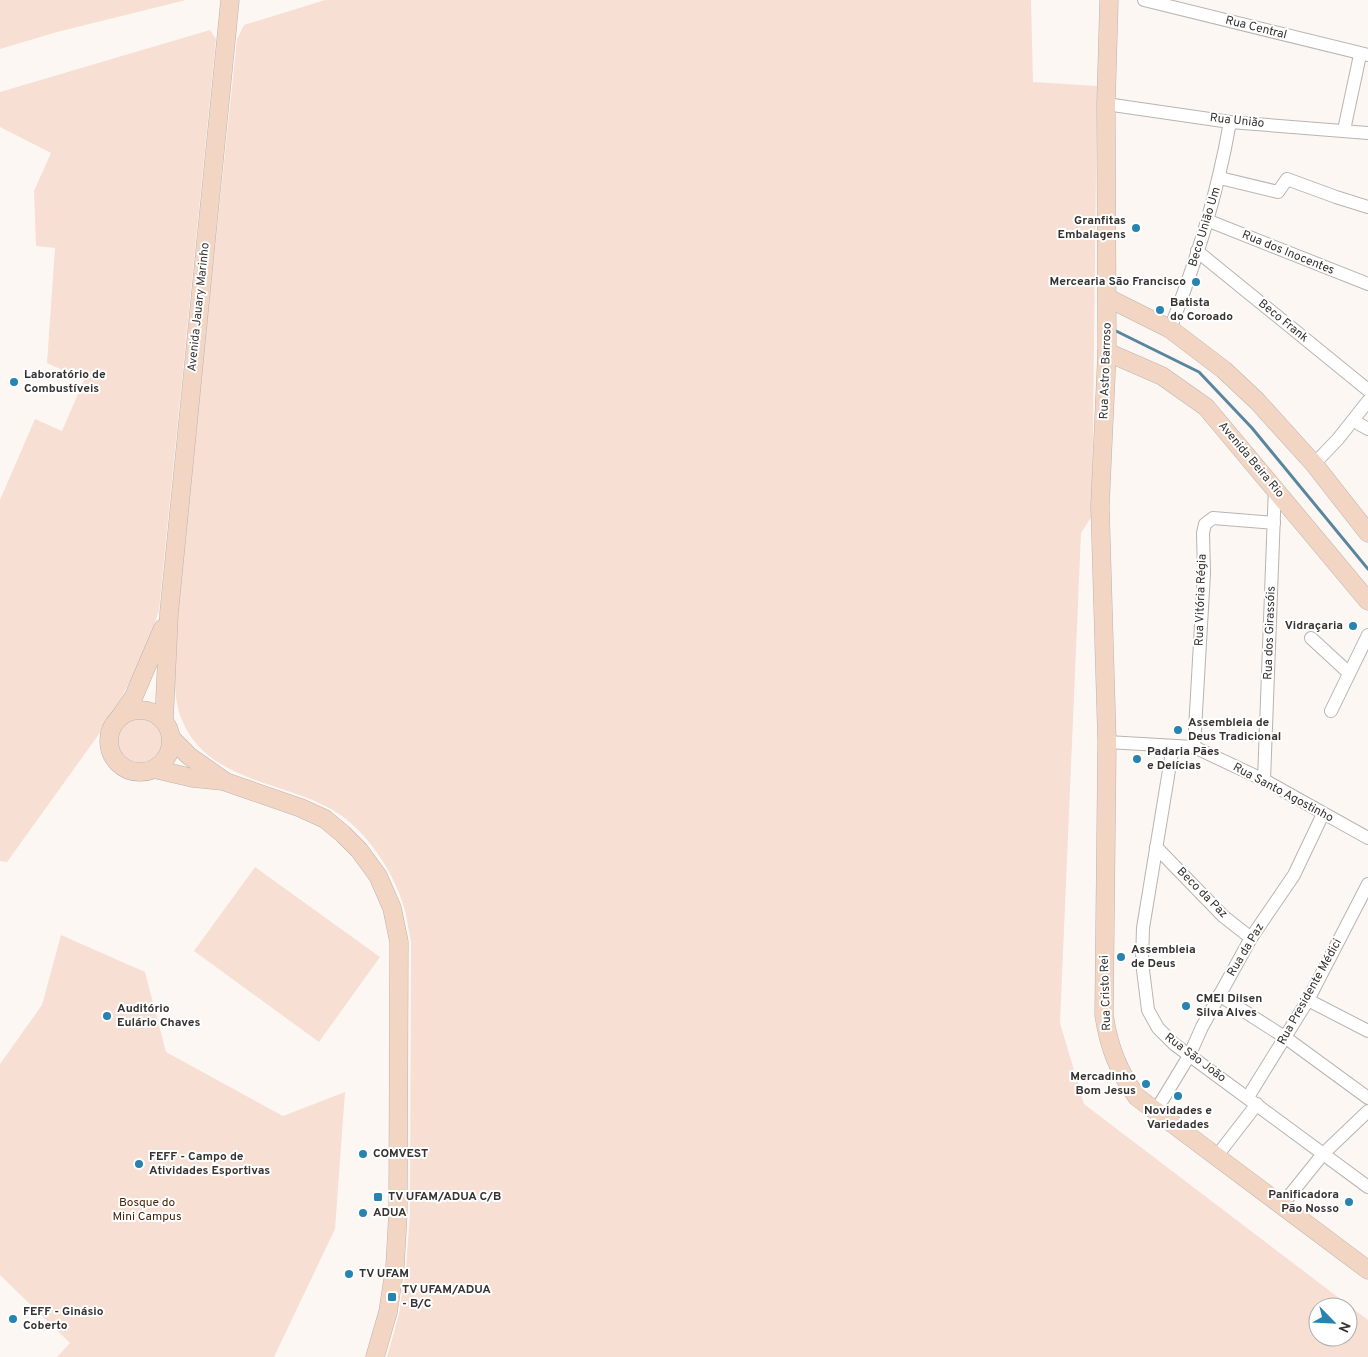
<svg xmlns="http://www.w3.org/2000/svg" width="1368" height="1357" font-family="Overpass,sans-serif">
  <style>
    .green { fill: #f7dfd3; fill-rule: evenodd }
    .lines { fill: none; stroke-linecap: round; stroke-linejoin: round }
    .stream { stroke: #58859f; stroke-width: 3 }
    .street-casing { stroke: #b9b4b1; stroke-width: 14 }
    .secondary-casing { stroke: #b9b4b1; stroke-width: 19 }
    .street { stroke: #fff; stroke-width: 12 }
    .secondary { stroke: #f2d6c3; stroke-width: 18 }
    .poi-dot { fill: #2783b0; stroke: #fff; stroke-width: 2 }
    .labels { text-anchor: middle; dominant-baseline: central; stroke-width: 4; stroke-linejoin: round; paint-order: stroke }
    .street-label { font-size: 12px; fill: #363332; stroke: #fff }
    .poi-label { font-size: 12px; font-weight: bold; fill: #363332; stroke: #fff; text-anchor: start }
    .park-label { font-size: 12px; fill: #4a2308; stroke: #fff }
  </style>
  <rect width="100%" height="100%" fill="#fdf7f4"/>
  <g class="green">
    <path d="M 0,0 L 186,0 L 57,32 L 0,49 Z"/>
    <path d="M 325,0 L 1031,0 L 1033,82 L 1097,86 L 1092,516 L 1081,533 L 1060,1023 L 1084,1104 L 1368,1320 L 1368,1357 L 387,1357 L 399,1314 L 406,1267 L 410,1212 L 411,941 C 408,929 407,915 403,904 C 392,869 364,827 331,809 C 279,780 203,781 180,715 C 170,685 177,641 177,610 L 237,39 L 244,25 ZM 1318,1307 L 1348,1307 L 1348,1337 L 1318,1337 Z"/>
    <path d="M 210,30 L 216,39 L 159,610 L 145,654 L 107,723 L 7,862 L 0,861 L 0,500 L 35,419 L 62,431 L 84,380 L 47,363 L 55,248 L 36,246 L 34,191 L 51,153 L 0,127 L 0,92 Z"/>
    <circle cx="140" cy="741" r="22"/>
    <path d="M 255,867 L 380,957 L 319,1042 L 194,951 Z"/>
    <path d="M 61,935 L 145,972 L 166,1052 L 283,1116 L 345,1092 L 335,1229 L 274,1357 L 57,1357 L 70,1343 L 0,1275 L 0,1064 L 42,1005 Z"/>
  </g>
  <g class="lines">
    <path class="stream" d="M 1112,329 L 1199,372 L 1252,428 L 1368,569"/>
    <defs>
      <g id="street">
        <path d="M 1144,0 L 1368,55"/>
        <path d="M 1106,104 L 1230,122 L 1368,133"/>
        <path d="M 1344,130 L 1360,55"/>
        <path d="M 1220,178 L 1278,192 L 1287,179 L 1336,197 L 1368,207"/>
        <path d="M 1209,221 L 1368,284"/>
        <path d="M 1197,251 L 1368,390"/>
        <path d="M 1170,329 C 1197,259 1217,196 1230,122"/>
        <path d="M 1354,421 L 1368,429"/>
        <path d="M 1314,464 L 1338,439 L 1368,401"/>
        <path d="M 1311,638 L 1349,673"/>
        <path d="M 1331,711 L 1368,635"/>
        <path d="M 1107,742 L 1194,747 L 1264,780 L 1368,838"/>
        <path d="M 1173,746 L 1143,928 L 1142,962 L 1148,1010 L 1158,1028 L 1174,1044 L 1368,1187"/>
        <path d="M 1194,747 L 1204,573 L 1203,533 L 1205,524 L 1213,518 L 1274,523"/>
        <path d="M 1264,780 L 1275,487"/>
        <path d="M 1156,847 L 1223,916 L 1251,938"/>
        <path d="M 1219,995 L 1286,1038 L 1368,1098"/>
        <path d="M 1308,1000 L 1368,1031"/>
        <path d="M 1248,1097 L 1308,1000 L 1368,884"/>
        <path d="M 1155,1112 L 1189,1056 L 1202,1027 L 1251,938 L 1294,875 L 1323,814"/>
        <path d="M 1216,1157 L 1257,1104"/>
        <path d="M 1281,1206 L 1323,1154 L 1368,1111"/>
      </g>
      <g id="secondary">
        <path d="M 1109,0 L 1106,104 L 1107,352 L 1100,506 L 1107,742 L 1104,1015 C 1109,1047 1118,1071 1137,1097 L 1368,1270"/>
        <path d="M 1108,298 L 1170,329 L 1224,370 L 1257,401 L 1314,464 L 1368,533"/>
        <path d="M 1107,352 L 1162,376 L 1206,407 L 1368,601"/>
        <circle cx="140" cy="741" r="31"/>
        <path d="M 120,717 L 134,696 L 163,628"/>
        <path d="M 164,721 L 169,613 L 230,0"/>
        <path d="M 171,738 L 189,756 L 226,782 L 301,808 L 325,819 L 343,834 L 359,850 L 378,876 L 392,908 L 399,942 L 398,1212 L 395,1266 L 388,1312 L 375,1357"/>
        <path d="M 154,769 L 193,778 L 223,781"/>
      </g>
    </defs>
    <use href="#street" class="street-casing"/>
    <use href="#secondary" class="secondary-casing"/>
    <use href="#street" class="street"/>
    <use href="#secondary" class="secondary"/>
  </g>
  <g class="poi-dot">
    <circle cx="1136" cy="228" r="5"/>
    <circle cx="1196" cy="282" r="5"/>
    <circle cx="1160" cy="310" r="5"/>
    <circle cx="14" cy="382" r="5"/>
    <circle cx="1353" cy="626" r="5"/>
    <circle cx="1178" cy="730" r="5"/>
    <circle cx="1137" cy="759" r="5"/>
    <circle cx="1121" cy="957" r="5"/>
    <circle cx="1186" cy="1006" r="5"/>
    <circle cx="107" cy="1016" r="5"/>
    <circle cx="1146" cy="1084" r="5"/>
    <circle cx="1178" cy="1096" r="5"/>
    <circle cx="363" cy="1154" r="5"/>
    <circle cx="139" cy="1164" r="5"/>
    <rect x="373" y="1192" width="10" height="10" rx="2.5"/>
    <circle cx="1349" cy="1202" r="5"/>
    <circle cx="363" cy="1213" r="5"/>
    <circle cx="349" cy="1274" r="5"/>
    <rect x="387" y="1292" width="10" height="10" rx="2.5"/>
    <circle cx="13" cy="1319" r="5"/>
  </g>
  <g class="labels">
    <g class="street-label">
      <text transform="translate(1256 28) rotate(14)">Rua Central</text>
      <text transform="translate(1237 121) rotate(6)">Rua União</text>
      <text transform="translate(1205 227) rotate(-73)">Beco União Um</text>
      <text transform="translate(1288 253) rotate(22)">Rua dos Inocentes</text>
      <text transform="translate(199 307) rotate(-84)">Avenida Jauary Marinho</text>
      <text transform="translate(1283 321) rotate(39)">Beco Frank</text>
      <text transform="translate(1106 371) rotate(-88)">Rua Astro Barroso</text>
      <text transform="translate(1251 460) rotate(50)">Avenida Beira Rio</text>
      <text transform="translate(1201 600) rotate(-88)">Rua Vitória Régia</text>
      <text transform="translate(1270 633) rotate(-88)">Rua dos Girassóis</text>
      <text transform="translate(1283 793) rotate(28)">Rua Santo Agostinho</text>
      <text transform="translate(1202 893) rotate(45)">Beco da Paz</text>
      <text transform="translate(1246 950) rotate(-59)">Rua da Paz</text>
      <text transform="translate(1310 992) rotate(-61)">Rua Presidente Médici</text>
      <text transform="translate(1106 993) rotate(-92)">Rua Cristo Rei</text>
      <text transform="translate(1195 1058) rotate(37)">Rua São João</text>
    </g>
    <g class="poi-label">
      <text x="1126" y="221" text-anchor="end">Granfitas<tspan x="1126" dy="14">Embalagens</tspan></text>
      <text x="1186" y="282" text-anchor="end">Mercearia São Francisco</text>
      <text x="1170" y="303">Batista<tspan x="1170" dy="14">do Coroado</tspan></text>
      <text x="24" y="375">Laboratório de<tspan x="24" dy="14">Combustíveis</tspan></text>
      <text x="1343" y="626" text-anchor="end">Vidraçaria</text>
      <text x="1188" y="723">Assembleia de<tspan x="1188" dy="14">Deus Tradicional</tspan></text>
      <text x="1147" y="752">Padaria Pães<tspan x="1147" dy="14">e Delícias</tspan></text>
      <text x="1131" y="950">Assembleia<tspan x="1131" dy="14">de Deus</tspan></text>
      <text x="1196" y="999">CMEI Dilsen<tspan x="1196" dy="14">Silva Alves</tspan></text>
      <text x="117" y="1009">Auditório<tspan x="117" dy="14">Eulário Chaves</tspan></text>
      <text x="1136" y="1077" text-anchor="end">Mercadinho<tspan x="1136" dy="14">Bom Jesus</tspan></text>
      <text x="1178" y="1111" text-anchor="middle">Novidades e<tspan x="1178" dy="14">Variedades</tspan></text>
      <text x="373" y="1154">COMVEST</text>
      <text x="149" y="1157">FEFF - Campo de<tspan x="149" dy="14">Atividades Esportivas</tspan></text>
      <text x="1339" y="1195" text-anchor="end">Panificadora<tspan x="1339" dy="14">Pão Nosso</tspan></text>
      <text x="388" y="1197">TV UFAM/ADUA C/B</text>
      <text x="373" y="1213">ADUA</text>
      <text x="359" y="1274">TV UFAM</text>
      <text x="402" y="1290">TV UFAM/ADUA<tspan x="402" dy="14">- B/C</tspan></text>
      <text x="23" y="1312">FEFF - Ginásio<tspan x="23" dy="14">Coberto</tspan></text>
    </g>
    <g class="park-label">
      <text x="147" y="1203">Bosque do<tspan x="147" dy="14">Mini Campus</tspan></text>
    </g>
  </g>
  <g transform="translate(1333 1322) rotate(114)"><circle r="24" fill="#ffffff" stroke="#afadad"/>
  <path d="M0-4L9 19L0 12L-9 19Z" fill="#2783b0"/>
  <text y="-8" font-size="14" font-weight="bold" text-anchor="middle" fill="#363332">N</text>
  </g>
</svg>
